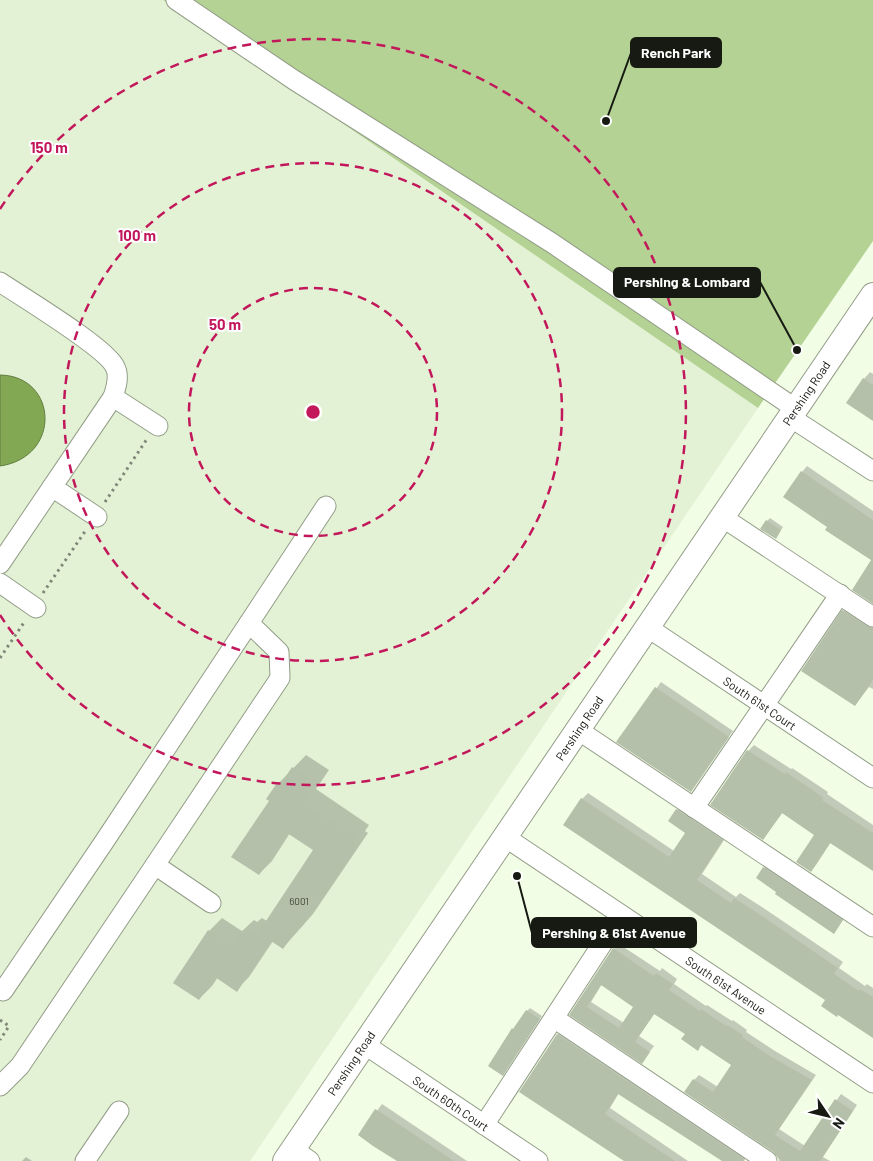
<svg xmlns="http://www.w3.org/2000/svg" width="873" height="1161" font-family="Barlow,sans-serif">
  <style>
    .built { fill: #e3f2d5 }
    .green { fill: #b4d294 }
    .water { fill: #82a854; stroke: #627d40 }
    .shadow { fill: #0003; fill-rule: evenodd }
    .building { fill: #b5c0aa; fill-rule: evenodd }
    .lines { fill: none; stroke-linecap: round; stroke-linejoin: round }
    .minor-casing { stroke: #939d88; stroke-width: 21 }
    .major-casing { stroke: #939d88; stroke-width: 26 }
    .path { stroke: #808778; stroke-width: 3; stroke-dasharray: 2.5 4; stroke-linecap: butt }
    .minor { stroke: #fff; stroke-width: 19 }
    .major { stroke: #fff; stroke-width: 24 }
    .ring { fill: none; stroke: #c2185b; stroke-width: 2.5; stroke-dasharray: 9 6 }
    .labels { text-anchor: middle; dominant-baseline: central; stroke-width: 4; stroke-linejoin: round; paint-order: stroke }
    .number-label { font-size: 10px; fill: #3e4438 }
    .street-label { font-size: 12px; fill: #161a12; stroke: #fff }
    .centre { fill: #c2185b; stroke: #fff; stroke-width: 2.5 }
    .ring-label { font-size: 15px; text-anchor: middle; font-weight: bold; fill: #c2185b; stroke: #fff; stroke-width: 4; stroke-linejoin: round; paint-order: stroke }
    .leader { fill: none; stroke: #161a12; stroke-width: 2 }
    .callout-dot { fill: #161a12; stroke: #fff; stroke-width: 2 }
    .callout { fill: #161a12; stroke: #161a12; stroke-width: 2 }
    .callout-label { font-size: 14px; text-anchor: middle; font-weight: bold; fill: #fff }
  </style>
  <rect width="100%" height="100%" fill="#f2fde6"/>
  <path class="built" d="M 0,0 L 163,0 L 758,408 L 250,1161 L 0,1161 Z"/>
  <path class="green" d="M 163,0 L 873,0 L 873,241 L 758,408 Z"/>
  <path class="water" d="M 0,375 C 58,376 62,457 0,466 Z"/>
  <g class="shadow">
    <path d="M 870,372 L 873,374 L 873,420 L 864,379 Z"/>
    <path d="M 807,466 L 873,511 L 873,560 L 829,527 L 802,472 Z"/>
    <path d="M 770,518 L 783,527 L 778,535 L 767,521 Z"/>
    <path d="M 849,606 L 873,620 L 873,689 L 869,687 L 855,705 L 843,611 Z"/>
    <path d="M 661,682 L 733,731 L 691,790 L 618,742 Z"/>
    <path d="M 754,745 L 791,769 L 792,768 L 828,792 L 827,794 L 873,825 L 873,870 L 831,842 L 816,865 L 811,871 L 816,835 L 783,812 L 763,839 L 712,804 L 748,751 Z"/>
    <path d="M 306,755 L 329,770 L 316,789 L 369,825 L 365,831 L 368,833 L 313,914 L 283,948 L 273,941 L 249,977 L 236,990 L 218,977 L 212,986 L 199,999 L 209,931 L 222,918 L 242,931 L 254,920 L 257,922 L 262,918 L 267,921 L 315,850 L 290,833 L 272,861 L 259,874 L 271,800 L 278,784 Z"/>
    <path d="M 588,793 L 674,851 L 687,832 L 677,810 L 683,804 L 728,834 L 702,874 L 736,897 L 740,893 L 762,907 L 843,962 L 839,968 L 865,986 L 867,984 L 873,988 L 873,1036 L 582,799 Z"/>
    <path d="M 767,865 L 845,917 L 836,930 L 778,892 L 764,868 Z"/>
    <path d="M 619,944 L 660,971 L 662,968 L 677,979 L 674,984 L 706,1006 L 707,1005 L 732,1021 L 733,1020 L 747,1030 L 746,1032 L 775,1051 L 816,1075 L 779,1129 L 805,1146 L 841,1094 L 857,1105 L 823,1157 L 830,1161 L 779,1161 L 778,1155 L 694,1080 L 699,1075 L 718,1087 L 732,1064 L 702,1044 L 698,1049 L 686,1034 L 655,1013 L 639,1036 L 654,1046 L 642,1062 L 571,1014 L 614,949 ZM 602,984 L 635,1006 L 624,1023 L 591,1002 Z"/>
    <path d="M 530,1008 L 542,1016 L 505,1071 L 527,1011 Z"/>
    <path d="M 563,1029 L 749,1153 L 744,1161 L 723,1161 L 619,1093 L 610,1108 L 688,1161 L 626,1161 L 521,1091 L 558,1034 Z"/>
    <path d="M 382,1104 L 467,1161 L 398,1161 L 359,1135 Z"/>
    <path d="M 26,1157 L 32,1161 L 22,1161 Z"/>
  </g>
  <g class="building">
    <path d="M 863,378 L 873,385 L 873,421 L 846,403 Z"/>
    <path d="M 801,471 L 873,520 L 873,604 L 852,590 L 871,560 L 825,530 L 827,527 L 783,497 Z"/>
    <path d="M 766,520 L 781,530 L 776,539 L 760,529 Z"/>
    <path d="M 842,610 L 867,626 L 873,628 L 873,680 L 855,706 L 801,671 Z"/>
    <path d="M 655,687 L 729,737 L 691,792 L 616,742 Z"/>
    <path d="M 747,750 L 785,774 L 786,772 L 824,798 L 822,800 L 873,833 L 873,871 L 830,843 L 811,872 L 796,862 L 814,835 L 782,813 L 763,840 L 710,805 Z"/>
    <path d="M 292,767 L 317,784 L 304,803 L 357,838 L 353,844 L 356,846 L 300,929 L 298,927 L 283,949 L 271,941 L 237,992 L 215,977 L 199,1000 L 173,983 L 208,930 L 231,945 L 240,932 L 244,935 L 248,930 L 256,936 L 313,850 L 287,833 L 259,875 L 231,857 L 269,801 L 266,799 L 277,783 L 280,785 Z"/>
    <path d="M 581,798 L 669,857 L 685,833 L 668,821 L 676,809 L 723,840 L 697,880 L 731,903 L 734,898 L 756,912 L 838,968 L 834,974 L 859,991 L 860,989 L 873,997 L 873,1038 L 838,1015 L 837,1017 L 821,1006 L 825,1000 L 804,986 L 563,825 Z"/>
    <path d="M 763,867 L 843,920 L 834,934 L 775,894 L 776,892 L 756,878 Z"/>
    <path d="M 613,948 L 654,976 L 656,973 L 673,984 L 669,990 L 700,1011 L 701,1009 L 726,1026 L 727,1025 L 743,1035 L 742,1037 L 770,1056 L 812,1080 L 775,1135 L 800,1151 L 835,1099 L 853,1111 L 820,1161 L 782,1161 L 778,1158 L 773,1152 L 684,1092 L 693,1079 L 713,1092 L 731,1065 L 701,1045 L 698,1051 L 681,1039 L 685,1034 L 654,1014 L 635,1042 L 650,1052 L 642,1064 L 569,1015 ZM 601,985 L 633,1007 L 619,1028 L 587,1007 Z"/>
    <path d="M 526,1010 L 540,1019 L 503,1076 L 488,1066 L 512,1028 L 513,1029 Z"/>
    <path d="M 557,1034 L 744,1159 L 743,1161 L 722,1161 L 618,1094 L 605,1114 L 675,1161 L 624,1161 L 519,1092 Z"/>
    <path d="M 375,1109 L 397,1123 L 454,1161 L 397,1161 L 373,1146 L 358,1135 Z"/>
  </g>
  <g class="lines">
    <defs>
      <g id="minor">
        <path d="M 176,0 L 294,80 L 552,243 L 796,409"/>
        <path d="M 0,282 C 22,297 107,348 115,367 C 120,376 116,388 113,397 L 0,564"/>
        <path d="M 113,397 L 158,426"/>
        <path d="M 790,417 L 873,471"/>
        <path d="M 52,487 L 97,517"/>
        <path d="M 722,517 L 873,617"/>
        <path d="M 0,583 L 36,608"/>
        <path d="M 249,623 L 326,506"/>
        <path d="M 647,627 L 873,778"/>
        <path d="M 578,730 L 873,927"/>
        <path d="M 694,808 L 840,594"/>
        <path d="M 505,837 L 873,1083"/>
        <path d="M 3,991 L 104,842 L 249,623 L 279,652 L 280,678 L 155,865"/>
        <path d="M 554,1018 L 767,1161"/>
        <path d="M 364,1044 L 538,1161"/>
        <path d="M 0,1086 L 20,1066 L 155,865 L 211,903"/>
        <path d="M 484,1125 L 621,915"/>
        <path d="M 293,1149 L 310,1161"/>
        <path d="M 85,1161 L 119,1111"/>
      </g>
      <path id="major" d="M 285,1161 L 873,295"/>
    </defs>
    <use href="#minor" class="minor-casing"/>
    <use href="#major" class="major-casing"/>
    <g class="path">
      <path d="M 105,502 L 147,439"/>
      <path d="M 43,593 L 86,530"/>
      <path d="M 0,658 L 25,621"/>
      <path d="M 0,1020 L 9,1026 L 0,1040"/>
    </g>
    <use href="#minor" class="minor"/>
    <use href="#major" class="major"/>
  </g>
  <g class="ring">
    <circle cx="313" cy="412" r="124"/>
    <circle cx="313" cy="412" r="249"/>
    <path d="M0 209A373 373 0 1 1 0 615"/>
  </g>
  <g class="labels">
    <g class="number-label">
      <text x="299" y="901">6001</text>
    </g>
    <g class="street-label">
      <text transform="translate(806 393) rotate(-56)">Pershing Road</text>
      <text transform="translate(760 703) rotate(34)">South 61st Court</text>
      <text transform="translate(579 728) rotate(-56)">Pershing Road</text>
      <text transform="translate(726 985) rotate(34)">South 61st Avenue</text>
      <text transform="translate(351 1063) rotate(-56)">Pershing Road</text>
      <text transform="translate(451 1103) rotate(34)">South 60th Court</text>
    </g>
  </g>
  <circle cx="313" cy="412" r="8" class="centre"/>
  <g class="ring-label">
    <text x="49" y="153">150 m</text>
    <text x="137" y="241">100 m</text>
    <text x="225" y="330">50 m</text>
  </g>
  <path class="leader" d="M606 121L631 53M797 350L760 282M517 876L532 933"/>
  <g class="callout-dot">
    <circle cx="606" cy="121" r="5"/>
    <circle cx="797" cy="350" r="5"/>
    <circle cx="517" cy="876" r="5"/>
  </g>
  <g class="callout">
    <rect x="631" y="38" width="90" height="29" rx="5"/>
    <rect x="614" y="268" width="146" height="29" rx="5"/>
    <rect x="532" y="918" width="164" height="29" rx="5"/>
  </g>
  <g class="callout-label">
    <text x="676" y="58">Rench Park</text>
    <text x="687" y="287">Pershing &amp; Lombard</text>
    <text x="614" y="938">Pershing &amp; 61st Avenue</text>
  </g>
  <g transform="translate(828 1116) rotate(125)" stroke="#ffffff" stroke-width="4" paint-order="stroke">
  <path d="M0-4L9 19L0 12L-9 19Z" fill="#161a12"/>
  <text y="-8" font-size="14" font-weight="bold" text-anchor="middle" fill="#161a12">N</text>
  </g>
</svg>
